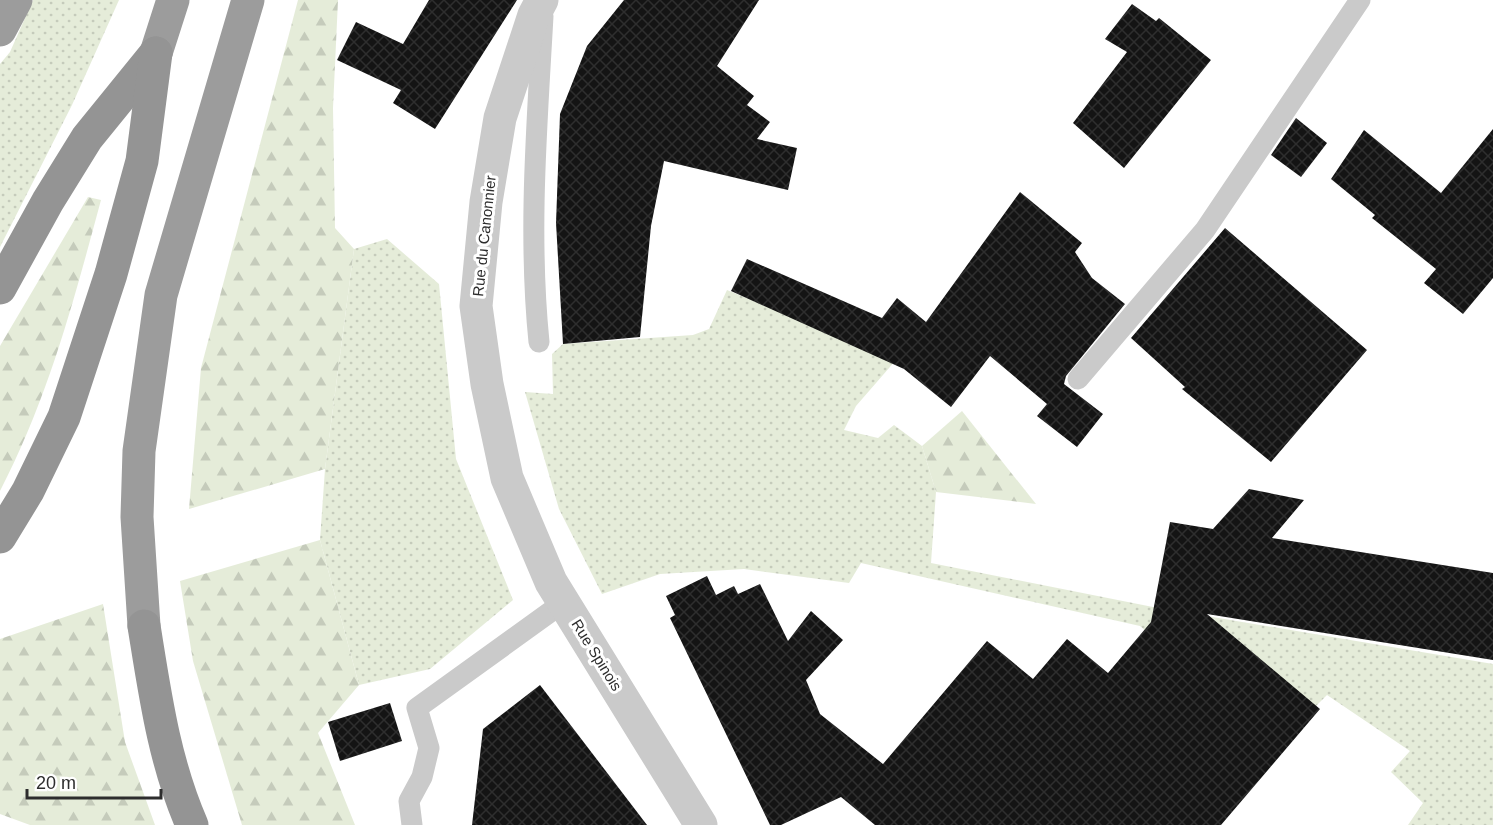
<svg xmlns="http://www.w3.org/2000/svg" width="1493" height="825" font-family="Arial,sans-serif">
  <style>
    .grass { fill: url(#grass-dots) }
    .forest { fill: url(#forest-firs) }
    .building { fill: url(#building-cross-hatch) }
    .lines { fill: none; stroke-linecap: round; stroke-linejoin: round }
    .service { stroke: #cacaca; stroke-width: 21 }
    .minor { stroke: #cacaca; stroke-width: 33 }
    .trunk { stroke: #9c9c9c; stroke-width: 33 }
    .motorway { stroke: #949494; stroke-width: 33 }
    .labels { text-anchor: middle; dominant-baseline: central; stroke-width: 6; stroke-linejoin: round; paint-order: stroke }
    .street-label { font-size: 15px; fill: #2d2d2d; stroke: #fff }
  </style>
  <defs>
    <pattern id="grass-dots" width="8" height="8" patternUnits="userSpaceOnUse" patternTransform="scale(1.5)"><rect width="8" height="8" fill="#e5ecd9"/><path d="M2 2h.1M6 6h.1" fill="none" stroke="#c5cbbb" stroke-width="1.8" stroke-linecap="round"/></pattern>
    <pattern id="forest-firs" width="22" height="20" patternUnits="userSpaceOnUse" patternTransform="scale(1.5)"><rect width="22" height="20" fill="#e5ecd9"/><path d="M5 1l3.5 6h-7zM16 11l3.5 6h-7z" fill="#c5cbbb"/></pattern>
    <pattern id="building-cross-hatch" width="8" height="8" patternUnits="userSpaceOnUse" patternTransform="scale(1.5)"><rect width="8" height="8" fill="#141414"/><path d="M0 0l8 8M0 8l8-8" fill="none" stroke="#2e2e2e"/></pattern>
  </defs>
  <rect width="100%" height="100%" fill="#fff"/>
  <g class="grass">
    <path d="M 33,0 L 119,0 L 72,105 L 0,247 L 0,64 L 10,52 Z"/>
    <path d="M 387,239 L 439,284 L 456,459 L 513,600 L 430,669 L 359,685 L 320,540 L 325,469 L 354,249 Z"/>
    <path d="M 727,290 L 896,360 L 856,406 L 844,430 L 878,438 L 894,425 L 922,446 L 936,492 L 931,563 L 1153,607 L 1493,664 L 1493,825 L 1408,825 L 1423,803 L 1391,772 L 1410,751 L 1327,695 L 1296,726 L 1210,686 L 1140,626 L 861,563 L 849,583 L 744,569 L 660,574 L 602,594 L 559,509 L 525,392 L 553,394 L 552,354 L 563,344 L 693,335 L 709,329 Z"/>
  </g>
  <g class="forest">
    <path d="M 298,0 L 338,0 L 333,108 L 335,228 L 354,249 L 325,469 L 189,509 L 201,368 Z"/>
    <path d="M 88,197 L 101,200 C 74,300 48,399 0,491 L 0,346 Z"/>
    <path d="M 962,411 L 1036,504 L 936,492 L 922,446 Z"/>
    <path d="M 320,540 L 359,685 L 318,733 L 355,825 L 242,825 L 193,661 L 180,581 Z"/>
    <path d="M 103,604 L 125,742 L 155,825 L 30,825 L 0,814 L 0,639 Z"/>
  </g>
  <g class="building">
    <path d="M 429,0 L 517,0 L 435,129 L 393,103 L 401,90 L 337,60 L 356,22 L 403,44 Z"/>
    <path d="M 624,0 L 759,0 L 717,66 L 754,96 L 747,105 L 770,122 L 757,139 L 797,148 L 788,190 L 664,161 L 651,226 L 640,337 L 563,344 L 556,223 L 560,114 L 587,46 Z"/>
    <path d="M 1132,4 L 1156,21 L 1159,18 L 1211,60 L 1124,168 L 1073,123 L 1127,52 L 1105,39 Z"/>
    <path d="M 1296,118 L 1327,143 L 1301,177 L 1271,155 Z"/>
    <path d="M 1493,129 L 1493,278 L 1463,314 L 1424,283 L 1436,269 L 1372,218 L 1375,215 L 1331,179 L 1364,130 L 1441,193 Z"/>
    <path d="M 1020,192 L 1082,243 L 1075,252 L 1092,278 L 1125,304 L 1066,376 L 1064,384 L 1103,414 L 1077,447 L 1037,416 L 1047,404 L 990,356 L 951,407 L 904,369 L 731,291 L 747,259 L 882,318 L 897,298 L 926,322 Z"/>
    <path d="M 1225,228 L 1367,350 L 1271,462 L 1182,389 L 1185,387 L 1131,338 Z"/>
    <path d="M 1249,489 L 1304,500 L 1272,538 L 1493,573 L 1493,660 L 1207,614 L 1320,709 L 1221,825 L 875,825 L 841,797 L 781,825 L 770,825 L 670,618 L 675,615 L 666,596 L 707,576 L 716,595 L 734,586 L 738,594 L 760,584 L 788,641 L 811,611 L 843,640 L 806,680 L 820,714 L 883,764 L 987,641 L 1033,679 L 1067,639 L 1108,673 L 1151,622 L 1170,522 L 1213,529 Z"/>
    <path d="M 540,685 L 647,825 L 472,825 L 483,729 Z"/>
    <path d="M 390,703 L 402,741 L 340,761 L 328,722 Z"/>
  </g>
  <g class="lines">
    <g class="service">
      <path d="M 539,342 C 528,233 537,125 543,16"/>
      <path d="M 1078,379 L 1205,230 L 1360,0"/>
      <path d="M 412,825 L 409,801 L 422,777 L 429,748 L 417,708 L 564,602"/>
    </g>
    <path class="minor" d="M 542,0 L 534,15 L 500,118 L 486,202 L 476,306 L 487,384 L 507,478 L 551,582 L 701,825"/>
    <g class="trunk">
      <path d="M 0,30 L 16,0"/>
      <path d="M 156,53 L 173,0"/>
      <path d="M 144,626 L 137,517 L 139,451 L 161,295 L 248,0"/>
    </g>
    <g class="motorway">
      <path d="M 0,288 L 48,201 L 87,138 L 156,53"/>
      <path d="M 0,537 L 28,491 L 64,417 L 111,274 L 142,161 L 156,53"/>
      <path d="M 144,626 C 155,694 164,761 192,825"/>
    </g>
  </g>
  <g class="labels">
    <g class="street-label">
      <text transform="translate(484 236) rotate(-84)">Rue du Canonnier</text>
      <text transform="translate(597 655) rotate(58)">Rue Spinois</text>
    </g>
  </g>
  <path d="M27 789v9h134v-9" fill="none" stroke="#2d2d2d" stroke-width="3"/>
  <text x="36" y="789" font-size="18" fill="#2d2d2d" stroke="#ffffff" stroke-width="4.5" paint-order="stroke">20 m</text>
</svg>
